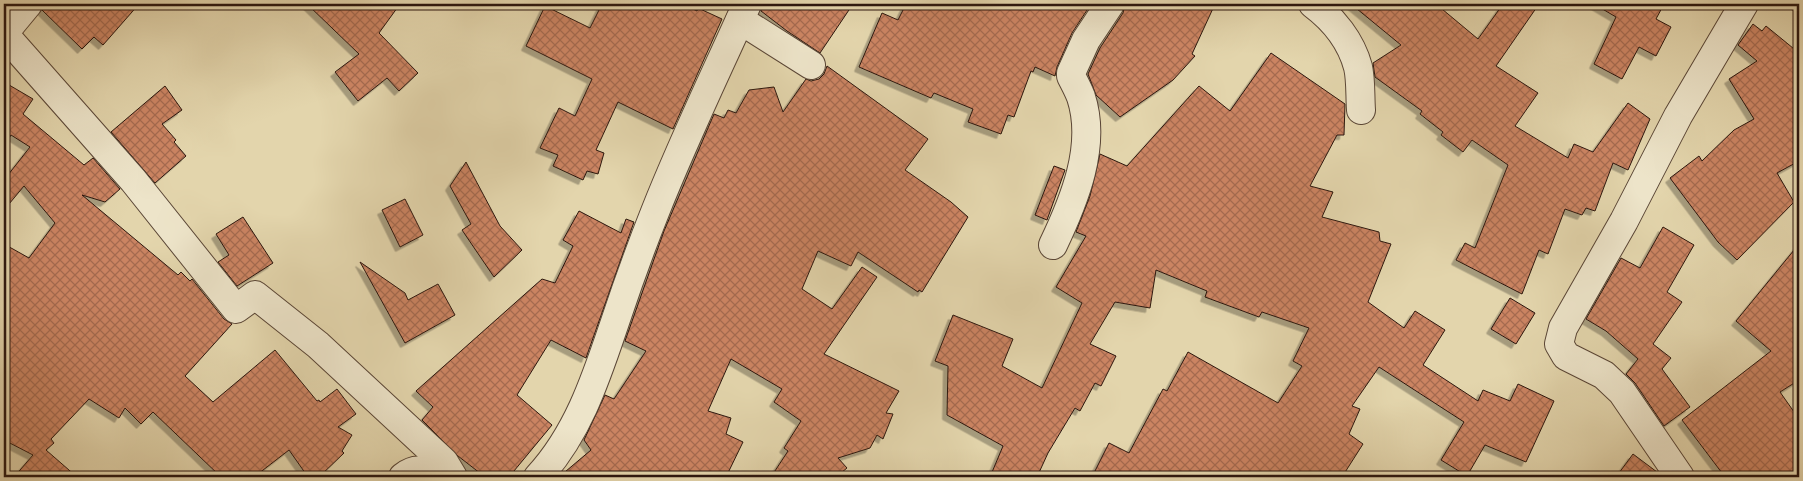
<svg xmlns="http://www.w3.org/2000/svg" width="1803" height="481" font-family="'IM FELL Double Pica',serif">
  <style>
    .lines { fill: none; stroke-linecap: round; stroke-linejoin: round }
    .stream { stroke: #6b786d; stroke-width: 8 }
    .building { fill: url(#building-cross-hatch); stroke: #2c170f; filter: url(#shadow) }
    .minor-casing { stroke: #5a4636; stroke-width: 30 }
    .minor { stroke: #ede4c9; stroke-width: 28 }
  </style>
  <defs>
    <pattern id="building-cross-hatch" width="8" height="8" patternUnits="userSpaceOnUse" patternTransform="scale(1.25)"><rect width="8" height="8" fill="#cb8462"/><path d="M0 0l8 8M0 8l8-8" fill="none" stroke="#a56b4f"/></pattern>
    <filter id="shadow"><feDropShadow dx="-4.5" dy="4.5" stdDeviation="0" flood-color="#0004"/></filter>
  </defs>
  <rect width="100%" height="100%" fill="#e3d5ac"/>
  <filter id="stains"><feTurbulence type="fractalNoise" baseFrequency=".004" numOctaves="4"/><feColorMatrix values="0 0 0 0 .2 0 0 0 0 .09 0 0 0 0 .02 0 0 0 .5 -.17"/></filter>
  <radialGradient id="worn" r=".72"><stop offset=".6" stop-color="#630" stop-opacity="0"/><stop offset="1" stop-color="#630" stop-opacity=".3"/></radialGradient>
  <g class="lines">
    <path class="stream" d="M 1788,4 L 1799,9"/>
  </g>
  <g class="building">
    <path d="M 43,4 L 139,4 L 103,45 L 94,37 L 82,49 L 42,10 Z"/>
    <path d="M 307,4 L 400,4 L 379,33 L 418,73 L 399,91 L 387,78 L 358,101 L 335,72 L 359,54 Z"/>
    <path d="M 602,4 L 683,4 L 697,11 L 698,8 L 722,19 L 673,129 L 618,102 L 596,150 L 604,153 L 598,174 L 587,171 L 583,180 L 553,166 L 558,155 L 540,148 L 559,108 L 575,116 L 592,79 L 526,46 L 545,6 L 590,28 Z"/>
    <path d="M 762,4 L 853,4 L 820,53 L 787,31 L 761,11 Z"/>
    <path d="M 906,4 L 1091,4 L 1072,33 L 1057,67 L 1055,76 L 1035,67 L 1033,72 L 1031,71 L 1014,117 L 1008,115 L 1001,134 L 968,122 L 973,109 L 934,93 L 931,98 L 859,67 L 882,13 L 898,20 Z"/>
    <path d="M 1125,4 L 1215,4 L 1192,54 L 1195,56 L 1173,80 L 1120,117 L 1096,95 L 1088,74 L 1100,48 L 1123,13 Z"/>
    <path d="M 1351,4 L 1436,4 L 1478,39 L 1503,4 L 1539,4 L 1496,66 L 1538,93 L 1515,126 L 1568,158 L 1574,144 L 1593,152 L 1628,103 L 1650,119 L 1628,170 L 1613,163 L 1595,211 L 1586,208 L 1582,215 L 1565,209 L 1548,254 L 1539,250 L 1522,294 L 1456,260 L 1465,243 L 1475,248 L 1508,165 L 1472,140 L 1463,152 L 1441,135 L 1443,132 L 1420,114 L 1422,111 L 1375,77 L 1373,63 L 1401,45 Z"/>
    <path d="M 1594,4 L 1664,4 L 1656,19 L 1671,27 L 1656,56 L 1639,47 L 1622,79 L 1594,64 L 1616,17 Z"/>
    <path d="M 1753,24 L 1762,31 L 1766,26 L 1799,53 L 1799,161 L 1777,173 L 1794,202 L 1737,260 L 1718,242 L 1670,178 L 1699,156 L 1702,161 L 1734,130 L 1754,119 L 1729,79 L 1757,61 L 1738,45 Z"/>
    <path d="M 1271,53 L 1345,104 L 1344,135 L 1337,135 L 1310,186 L 1333,192 L 1322,217 L 1379,232 L 1380,241 L 1391,244 L 1368,302 L 1404,328 L 1415,311 L 1445,330 L 1423,365 L 1478,401 L 1483,390 L 1510,401 L 1518,384 L 1554,401 L 1526,462 L 1485,445 L 1467,476 L 1441,460 L 1464,422 L 1379,367 L 1352,406 L 1360,409 L 1349,434 L 1363,444 L 1342,477 L 1092,477 L 1109,443 L 1129,453 L 1163,389 L 1167,391 L 1188,352 L 1278,403 L 1302,366 L 1293,361 L 1309,328 L 1262,312 L 1259,317 L 1205,297 L 1207,291 L 1156,270 L 1150,308 L 1115,302 L 1090,344 L 1116,356 L 1101,386 L 1095,383 L 1080,411 L 1075,408 L 1048,453 L 1037,477 L 990,477 L 1003,446 L 947,415 L 948,366 L 935,361 L 953,315 L 1013,339 L 1002,366 L 1042,388 L 1082,303 L 1056,287 L 1086,236 L 1076,232 L 1090,196 L 1100,154 L 1127,166 L 1199,86 L 1230,111 Z"/>
    <path d="M 827,66 L 928,139 L 905,170 L 951,202 L 968,217 L 922,292 L 919,290 L 918,292 L 858,252 L 851,266 L 818,251 L 802,289 L 832,309 L 862,267 L 877,277 L 824,354 L 899,391 L 886,413 L 893,414 L 883,439 L 877,435 L 870,448 L 838,458 L 847,468 L 836,477 L 771,477 L 788,451 L 784,448 L 801,421 L 774,402 L 782,389 L 731,359 L 708,411 L 731,418 L 726,434 L 743,442 L 726,477 L 559,477 L 591,450 L 584,440 L 605,395 L 614,399 L 646,351 L 625,341 L 664,231 L 714,114 L 724,118 L 728,110 L 736,113 L 749,90 L 774,87 L 783,112 L 806,79 L 811,81 L 819,79 L 824,74 Z"/>
    <path d="M 4,82 L 33,99 L 23,114 L 84,165 L 93,158 L 120,189 L 105,202 L 82,195 L 178,275 L 181,272 L 190,281 L 192,279 L 224,319 L 232,324 L 185,376 L 213,402 L 275,350 L 317,401 L 319,400 L 320,402 L 337,389 L 356,414 L 338,427 L 352,435 L 342,451 L 344,453 L 319,477 L 308,477 L 289,450 L 254,477 L 221,477 L 153,412 L 141,424 L 125,408 L 119,418 L 89,399 L 51,439 L 54,443 L 46,450 L 77,477 L 14,477 L 33,455 L 4,440 L 4,244 L 29,258 L 55,223 L 24,186 L 4,210 L 4,180 L 30,147 L 11,135 L 4,146 Z"/>
    <path d="M 165,86 L 182,110 L 162,124 L 176,140 L 174,142 L 186,156 L 155,183 L 111,132 Z"/>
    <path d="M 466,162 L 500,226 L 522,250 L 494,277 L 462,230 L 471,224 L 450,186 Z"/>
    <path d="M 1054,166 L 1065,170 L 1047,220 L 1035,215 Z"/>
    <path d="M 405,199 L 423,235 L 400,247 L 382,210 Z"/>
    <path d="M 579,211 L 621,233 L 626,219 L 634,222 L 586,358 L 551,340 L 517,395 L 552,425 L 509,477 L 485,477 L 458,456 L 422,420 L 433,407 L 416,391 L 542,279 L 555,283 L 573,246 L 563,240 Z"/>
    <path d="M 243,217 L 273,263 L 237,286 L 218,262 L 229,255 L 216,234 Z"/>
    <path d="M 1663,227 L 1694,245 L 1667,292 L 1682,302 L 1653,344 L 1671,358 L 1662,369 L 1690,407 L 1664,426 L 1635,383 L 1626,374 L 1638,359 L 1606,331 L 1586,319 L 1621,258 L 1640,268 Z"/>
    <path d="M 1799,244 L 1799,380 L 1780,392 L 1799,419 L 1799,469 L 1783,477 L 1725,477 L 1682,420 L 1771,351 L 1736,321 Z"/>
    <path d="M 360,262 L 405,293 L 408,300 L 438,284 L 455,315 L 405,343 Z"/>
    <path d="M 1510,298 L 1535,313 L 1516,344 L 1491,329 Z"/>
    <path d="M 1633,454 L 1657,472 L 1661,477 L 1616,477 Z"/>
  </g>
  <g class="lines">
    <defs>
      <g id="minor">
        <path d="M 1313,4 C 1333,19 1351,41 1358,67 C 1361,80 1360,96 1361,110"/>
        <path d="M 740,20 L 811,65"/>
        <path d="M 4,33 L 28,4"/>
        <path d="M 4,34 L 133,180 L 236,309 L 255,295 L 318,345 L 444,462 L 453,477"/>
        <path d="M 1053,245 C 1074,201 1097,146 1081,97 C 1078,89 1074,82 1071,76 L 1071,73 L 1086,40 L 1110,4"/>
        <path d="M 403,477 C 416,467 422,470 436,477"/>
        <path d="M 538,477 C 579,433 597,375 616,319 C 628,283 641,247 655,212 C 683,141 716,73 747,4"/>
        <path d="M 1680,477 L 1622,392 L 1604,375 L 1566,356 L 1559,344 L 1563,328 L 1624,221 L 1678,116 L 1744,4"/>
      </g>
    </defs>
    <use href="#minor" class="minor-casing"/>
    <use href="#minor" class="minor"/>
  </g>
  <rect width="1803" height="481" fill="none" stroke="#e3d5ac" stroke-width="20"/>
  <rect x="5" y="5" width="1793" height="471" fill="none" stroke="#2c170f" stroke-width="2.5"/>
  <rect x="10" y="10" width="1783" height="461" fill="none" stroke="#2c170f"/>
  <rect width="100%" height="100%" filter="url(#stains)"/>
  <rect width="100%" height="100%" fill="url(#worn)"/>
</svg>
